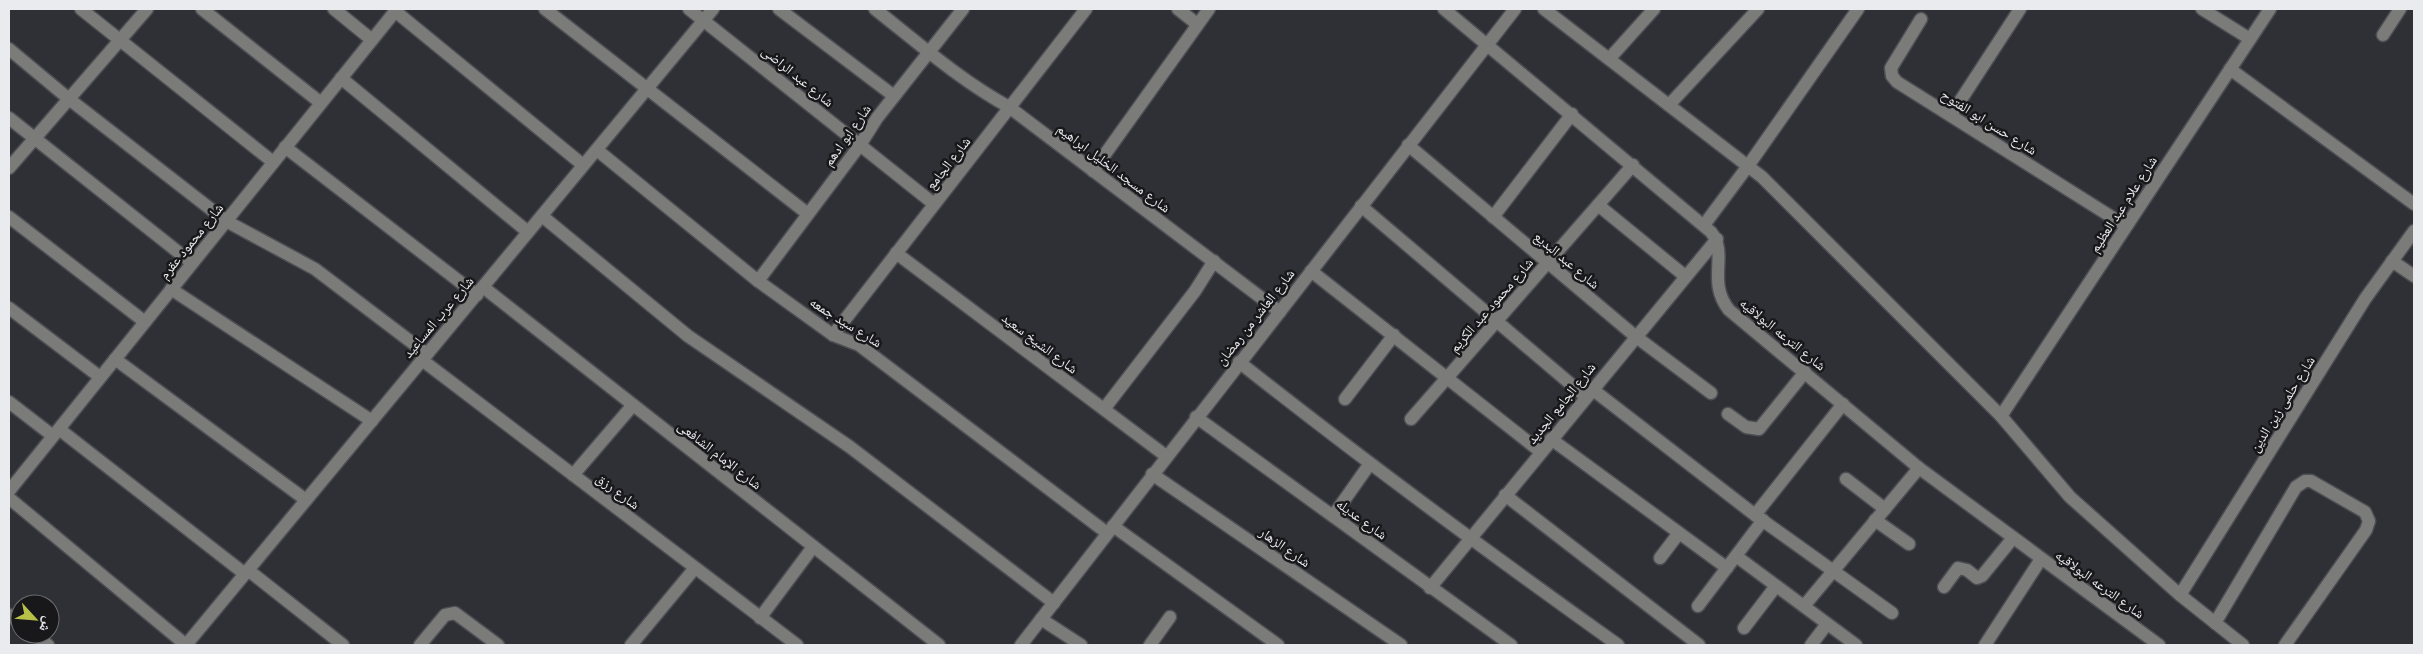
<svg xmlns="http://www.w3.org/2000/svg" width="2423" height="654" font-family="'PT Sans','Noto Naskh Arabic',sans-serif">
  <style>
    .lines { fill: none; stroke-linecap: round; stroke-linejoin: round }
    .minor-casing { stroke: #4d4e53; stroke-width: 15 }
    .minor { stroke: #7b7c79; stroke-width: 12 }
    .labels { text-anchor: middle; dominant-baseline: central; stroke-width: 5; stroke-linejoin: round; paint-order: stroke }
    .street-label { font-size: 14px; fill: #eaebee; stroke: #18181a }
  </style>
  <rect width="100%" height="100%" fill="#2f3035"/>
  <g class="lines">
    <defs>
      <g id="minor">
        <path d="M 81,9 L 273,162"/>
        <path d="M 202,9 L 321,103"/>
        <path d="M 334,9 L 372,40"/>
        <path d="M 545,9 L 808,214"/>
        <path d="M 689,9 L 934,204"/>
        <path d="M 779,9 L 894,96"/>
        <path d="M 875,9 C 918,43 961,81 1009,107 L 1280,312"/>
        <path d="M 1178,9 L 1197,24"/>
        <path d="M 1444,9 L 1711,232 C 1729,255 1706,281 1729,310 L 1919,468 L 2159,645"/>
        <path d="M 1544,9 L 1762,177 L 2001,416 L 2070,497 L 2180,595 L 2243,645"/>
        <path d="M 2202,9 L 2250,39"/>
        <path d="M 395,11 L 583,165"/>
        <path d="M 1921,19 L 1891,68 L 1892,76 L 1897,82 L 2126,226"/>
        <path d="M 2383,35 L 2400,9"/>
        <path d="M 9,49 L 69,99 L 226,221 L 315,269 L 427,354"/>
        <path d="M 1609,59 L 1654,9"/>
        <path d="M 2230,69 L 2414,204"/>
        <path d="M 341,78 L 528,232"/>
        <path d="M 1669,105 L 1758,9"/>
        <path d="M 1951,115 L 2020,9"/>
        <path d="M 9,118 L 192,263"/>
        <path d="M 1408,145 L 1635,336 L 1711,393"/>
        <path d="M 285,147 L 477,295"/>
        <path d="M 597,150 L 758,281 L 833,335 L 859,345 L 1107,533"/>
        <path d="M 9,168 L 147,9"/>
        <path d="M 1093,171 L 1209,9"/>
        <path d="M 1598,205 L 1685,276"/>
        <path d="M 1361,206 L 1586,397"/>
        <path d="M 542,216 L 688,336 L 850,447 L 1054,603"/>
        <path d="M 9,217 L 145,322"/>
        <path d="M 1493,217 L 1572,114"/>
        <path d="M 1704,225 L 1748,166 L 1858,9"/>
        <path d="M 896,253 L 1166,456"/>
        <path d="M 2392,261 L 2414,276"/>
        <path d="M 1311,271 L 1541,452"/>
        <path d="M 758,281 L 860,145 L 877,118 L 963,9"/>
        <path d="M 483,287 L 939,645"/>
        <path d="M 171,289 L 372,421"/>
        <path d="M 9,308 L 100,377"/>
        <path d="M 833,335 L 1086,9"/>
        <path d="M 115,359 L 306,500"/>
        <path d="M 422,360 L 797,645"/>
        <path d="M 1239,362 C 1363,460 1489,553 1618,645"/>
        <path d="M 1592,389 L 1755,515 L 1892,613"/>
        <path d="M 1345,399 L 1394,335"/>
        <path d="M 9,402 L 53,436"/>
        <path d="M 1104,409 L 1195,291 L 1214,261"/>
        <path d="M 1728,414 L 1746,427 L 1759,429 L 1805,372"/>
        <path d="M 2001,416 L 2270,9"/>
        <path d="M 1196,417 L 1511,645"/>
        <path d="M 1411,419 L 1633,165"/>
        <path d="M 59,429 L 245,574"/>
        <path d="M 1551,439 L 1727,568"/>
        <path d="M 1152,474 L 1401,645"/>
        <path d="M 573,475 L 633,405"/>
        <path d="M 1846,479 L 1885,509"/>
        <path d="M 9,491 L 397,9"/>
        <path d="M 1505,495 L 1699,645"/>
        <path d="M 9,498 L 186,645"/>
        <path d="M 1755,515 L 1843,404"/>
        <path d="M 1333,516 L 1369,465"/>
        <path d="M 1875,520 L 1909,544"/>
        <path d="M 1113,526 L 1278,645"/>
        <path d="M 1736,556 L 1856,645"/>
        <path d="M 1660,558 L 1679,533"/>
        <path d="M 248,570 L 343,645"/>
        <path d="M 1944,587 L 1958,568 L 1967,570 L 1977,578 L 1982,576 L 2013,538"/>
        <path d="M 1430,588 L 1717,239"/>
        <path d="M 2180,595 L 2365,299 L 2414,231"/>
        <path d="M 1698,606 L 1763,520"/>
        <path d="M 1804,606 L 1919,468"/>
        <path d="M 9,615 L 20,623"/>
        <path d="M 760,618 L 813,547"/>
        <path d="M 1041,619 L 1081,645"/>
        <path d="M 2215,623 L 2296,487 L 2305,481 L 2311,481 L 2365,512 L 2369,521 L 2366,530 L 2285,645"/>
        <path d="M 1744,628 L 1776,586"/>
        <path d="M 33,634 L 48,645"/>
        <path d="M 186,645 L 713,9"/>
        <path d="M 420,645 L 445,615 L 455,613 L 498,645"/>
        <path d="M 631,645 L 695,568"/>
        <path d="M 1021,645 L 1515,9"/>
        <path d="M 1150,645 L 1170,617"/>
        <path d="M 1811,645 L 1827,624"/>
        <path d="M 1985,645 L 2041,559"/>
      </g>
    </defs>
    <use href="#minor" class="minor-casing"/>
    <use href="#minor" class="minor"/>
  </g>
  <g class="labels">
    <g class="street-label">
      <text transform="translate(798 76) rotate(39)">شارع عبد الراضى</text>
      <text transform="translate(1989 122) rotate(32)">شارع حسن ابو الفتوح</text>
      <text transform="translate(847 135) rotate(-55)">شارع ابو ادهم</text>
      <text transform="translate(948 163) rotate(-52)">شارع الجامع</text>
      <text transform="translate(1114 168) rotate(37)">شارع مسجد الخليل ابراهيم</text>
      <text transform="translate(2123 204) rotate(-57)">شارع علام عبد العظيم</text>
      <text transform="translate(191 241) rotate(-51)">شارع محمود عقرم</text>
      <text transform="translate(1567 260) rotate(40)">شارع عبد البديع</text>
      <text transform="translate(1491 305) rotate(-49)">شارع محمود عبد الكريم</text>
      <text transform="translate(438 317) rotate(-50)">شارع عرب المساعيد</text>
      <text transform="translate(1255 317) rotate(-52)">شارع العاشر من رمضان</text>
      <text transform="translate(846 322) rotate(32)">شارع سيد جمعه</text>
      <text transform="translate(1783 334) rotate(39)">شارع الترعه البولاقيه</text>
      <text transform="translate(1040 343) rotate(37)">شارع الشيخ سعيد</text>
      <text transform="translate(1561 403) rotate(-51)">شارع الجامع الجديد</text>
      <text transform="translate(2282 404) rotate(-58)">شارع حلمى زين الدين</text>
      <text transform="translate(720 455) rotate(38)">شارع الإمام الشافعى</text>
      <text transform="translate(618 491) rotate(37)">شارع رزق</text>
      <text transform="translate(1362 519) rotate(36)">شارع عديله</text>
      <text transform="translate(1285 547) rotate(35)">شارع الزهار</text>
      <text transform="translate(2100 584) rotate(36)">شارع الترعه البولاقيه</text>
    </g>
  </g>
  <rect width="2423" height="654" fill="none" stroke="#eaebee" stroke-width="20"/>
  <g transform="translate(35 619) rotate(116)"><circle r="24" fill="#18181a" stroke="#6c6c6f"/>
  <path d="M0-4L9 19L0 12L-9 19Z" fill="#b8c147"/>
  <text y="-8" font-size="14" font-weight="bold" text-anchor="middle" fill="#eaebee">ش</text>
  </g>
</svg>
